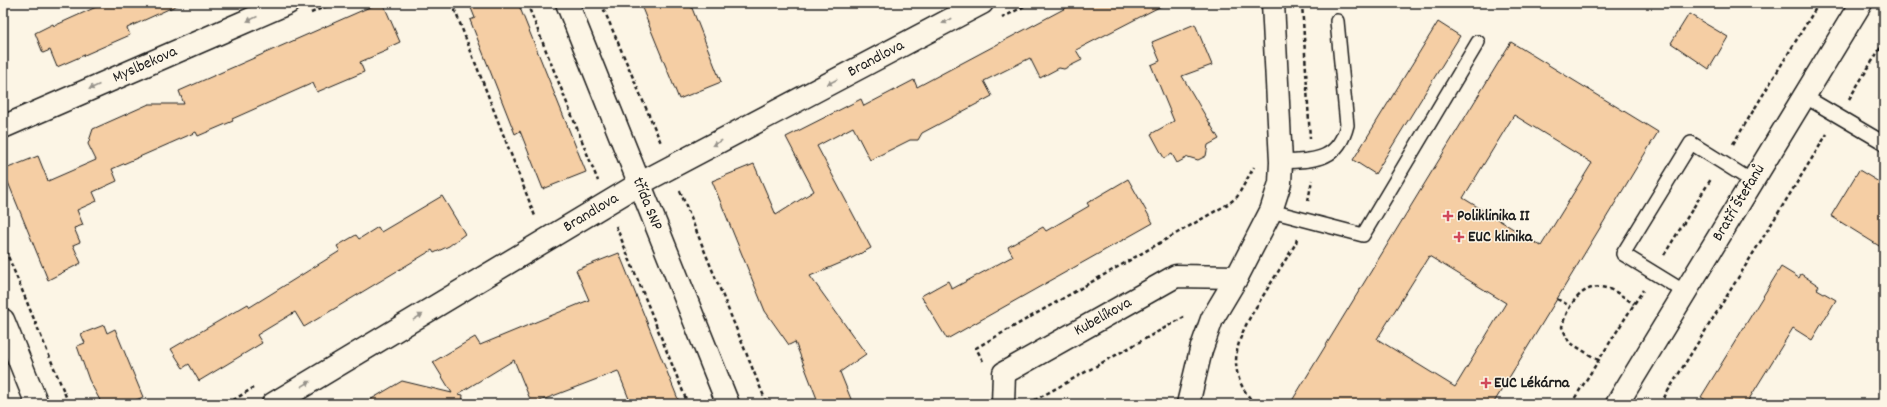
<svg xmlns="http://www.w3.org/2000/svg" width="1887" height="407" font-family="Dekko,sans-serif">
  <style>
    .building { fill: #f5cea4; stroke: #1c1c1c; fill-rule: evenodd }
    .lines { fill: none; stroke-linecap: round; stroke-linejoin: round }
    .service-casing { stroke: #1c1c1c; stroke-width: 16 }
    .minor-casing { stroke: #1c1c1c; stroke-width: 25 }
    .tertiary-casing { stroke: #1c1c1c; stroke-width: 25 }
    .path { stroke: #1c1c1c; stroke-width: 2.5; stroke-dasharray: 4 3; stroke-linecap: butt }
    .service { stroke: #fcf5e5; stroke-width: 13 }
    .minor { stroke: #fcf5e5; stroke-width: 22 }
    .tertiary { stroke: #fcf5e5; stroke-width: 22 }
    .oneway { fill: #97938b }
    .poi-dot { fill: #d1495b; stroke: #fcf5e5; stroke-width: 1.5 }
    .labels { text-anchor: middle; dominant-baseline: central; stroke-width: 3; stroke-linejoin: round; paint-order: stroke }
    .street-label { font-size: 16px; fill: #1c1c1c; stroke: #fcf5e5 }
    .poi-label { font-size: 16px; font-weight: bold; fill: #1c1c1c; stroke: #fcf5e5; text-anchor: start }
  </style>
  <rect width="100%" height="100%" fill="#fcf5e5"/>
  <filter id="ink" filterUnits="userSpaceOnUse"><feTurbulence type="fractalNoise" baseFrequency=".025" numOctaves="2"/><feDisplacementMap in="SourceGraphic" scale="8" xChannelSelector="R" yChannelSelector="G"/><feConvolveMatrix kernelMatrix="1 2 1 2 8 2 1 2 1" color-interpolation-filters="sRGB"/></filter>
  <g filter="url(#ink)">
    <g class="building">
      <path d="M 105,3 L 182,3 L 127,28 L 130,35 L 57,67 L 50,50 L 43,53 L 35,33 L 53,24 L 54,26 Z"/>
      <path d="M 379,3 L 383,3 L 400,42 L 387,48 L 388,50 L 360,62 L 364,72 L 317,92 L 313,83 L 232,119 L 233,121 L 198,136 L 196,132 L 112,169 L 117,181 L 93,192 L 97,201 L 77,210 L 83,225 L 74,228 L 80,242 L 73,245 L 81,263 L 48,280 L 3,170 L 38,156 L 48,181 L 96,160 L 88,144 L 93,129 L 149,104 L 184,104 L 179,91 Z"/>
      <path d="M 469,3 L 518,3 L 586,172 L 543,189 L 520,131 L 515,134 L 470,20 L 475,18 Z"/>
      <path d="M 640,3 L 690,3 L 721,82 L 679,99 Z"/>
      <path d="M 1075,3 L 1167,3 L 1076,50 L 1082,60 L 1064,69 L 1059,68 L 1040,78 L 1030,58 L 984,81 L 992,96 L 922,133 L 918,140 L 910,140 L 870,160 L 853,127 L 817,146 L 871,248 L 850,259 L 810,276 L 866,354 L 840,372 L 853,404 L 819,404 L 795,342 L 789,345 L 765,311 L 712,181 L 754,164 L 776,215 L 814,191 L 786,137 L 861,99 L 864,106 L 914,80 L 917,87 Z"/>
      <path d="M 1689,14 L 1728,37 L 1709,69 L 1671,43 Z"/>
      <path d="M 1438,22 L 1460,36 L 1375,174 L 1353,160 Z"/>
      <path d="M 1195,24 L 1212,65 L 1182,76 L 1219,139 L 1208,145 L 1206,156 L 1198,160 L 1188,157 L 1177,163 L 1172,154 L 1164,158 L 1151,134 L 1174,121 L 1151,65 L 1160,61 L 1152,42 Z"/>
      <path d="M 1511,42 L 1658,132 L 1557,299 L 1493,404 L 1290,404 ZM 1514,115 L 1592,163 L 1541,246 L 1463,198 ZM 1429,256 L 1506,303 L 1455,387 L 1377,339 Z"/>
      <path d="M 1859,170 L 1884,185 L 1884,249 L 1831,216 Z"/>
      <path d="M 1128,179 L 1153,223 L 947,339 L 921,296 L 948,281 L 952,289 L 1013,256 L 1008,247 L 1043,227 L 1046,231 L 1089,206 L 1087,203 Z"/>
      <path d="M 442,196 L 465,234 L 449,246 L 434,253 L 432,250 L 304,327 L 295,312 L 257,335 L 262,343 L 199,381 L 189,364 L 183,368 L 171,349 L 248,304 L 250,307 L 340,251 L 337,246 L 356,235 L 359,239 L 378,227 L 381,232 Z"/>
      <path d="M 619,253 L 680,404 L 631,404 L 618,371 L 532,404 L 514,360 L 458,394 L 463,395 L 462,404 L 363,404 L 402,381 L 452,393 L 433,362 L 475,337 L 480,345 L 589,300 L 576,270 Z"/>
      <path d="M 1781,267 L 1799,278 L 1801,274 L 1819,286 L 1817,289 L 1836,300 L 1812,340 L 1793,328 L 1746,404 L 1712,404 L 1701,397 Z"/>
      <path d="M 104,325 L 107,333 L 115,329 L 143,397 L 127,404 L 102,404 L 89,380 L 77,346 L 85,343 L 81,334 Z"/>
    </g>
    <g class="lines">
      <defs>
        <g id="service">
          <path d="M 1804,96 L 1884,143"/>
          <path d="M 1281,162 C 1313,160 1338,162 1347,125 L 1337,21"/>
          <path d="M 1271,211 L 1363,235 L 1478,42"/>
          <path d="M 1685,292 L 1623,254 L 1691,143 L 1752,181"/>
        </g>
        <g id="minor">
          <path d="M 3,127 L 288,3"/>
          <path d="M 3,320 L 37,404"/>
          <path d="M 273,404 L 639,184 L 982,3"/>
          <path d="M 1003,404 L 1004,373 L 1176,276 L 1237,277"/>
          <path d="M 1188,404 L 1201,350 L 1212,319 L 1237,277 L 1271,211 L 1280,183 L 1281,162 L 1273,3"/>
        </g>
        <g id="tertiary">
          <path d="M 567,3 L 728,404"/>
          <path d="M 1617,404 L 1861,3"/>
        </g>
      </defs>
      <use href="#service" class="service-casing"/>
      <use href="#minor" class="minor-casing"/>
      <use href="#tertiary" class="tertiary-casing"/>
      <g class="path">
        <path d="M 452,3 L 535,216"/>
        <path d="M 527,3 L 598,181"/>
        <path d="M 601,3 L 661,143"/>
        <path d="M 1302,3 L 1310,139"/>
        <path d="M 311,13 L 334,3"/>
        <path d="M 1002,18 L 1030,3"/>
        <path d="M 1849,99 L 1884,42"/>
        <path d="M 1733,144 L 1819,3"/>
        <path d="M 680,191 L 767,404"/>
        <path d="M 1308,201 L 1312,180"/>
        <path d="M 616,226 L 688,404"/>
        <path d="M 3,244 L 69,404"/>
        <path d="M 1664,255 L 1711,179"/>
        <path d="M 1557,299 L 1570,306"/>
        <path d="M 1598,360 L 1569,342 L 1562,327 C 1567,306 1583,280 1609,289 C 1618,292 1626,299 1634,304"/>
        <path d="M 983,361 L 976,348 L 1228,204 L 1237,197 L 1254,167"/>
        <path d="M 227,404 L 253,388"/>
        <path d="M 1028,404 L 1186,316"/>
        <path d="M 1255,404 C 1220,367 1240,332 1263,296 C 1274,278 1285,261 1296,243 L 1297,238"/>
        <path d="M 1571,404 L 1643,290"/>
        <path d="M 1660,404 L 1827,134"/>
      </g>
      <use href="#service" class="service"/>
      <use href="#minor" class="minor"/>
      <use href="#tertiary" class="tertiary"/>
    </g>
    <defs><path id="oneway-solid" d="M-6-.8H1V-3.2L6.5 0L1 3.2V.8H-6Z"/></defs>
    <g class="oneway">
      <use href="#oneway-solid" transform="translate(252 19) rotate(156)"/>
      <use href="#oneway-solid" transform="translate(947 21) rotate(152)"/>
      <use href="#oneway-solid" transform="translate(832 82) rotate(152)"/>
      <use href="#oneway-solid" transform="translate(94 87) rotate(156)"/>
      <use href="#oneway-solid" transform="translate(717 143) rotate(152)"/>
      <use href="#oneway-solid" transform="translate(418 317) rotate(-31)"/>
      <use href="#oneway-solid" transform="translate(306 384) rotate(-31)"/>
    </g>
  </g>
  <g class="poi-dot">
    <path d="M1446 210h4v4h4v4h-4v4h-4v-4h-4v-4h4z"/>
    <path d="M1457 231h4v4h4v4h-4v4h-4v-4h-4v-4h4z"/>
    <path d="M1484 377h4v4h4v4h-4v4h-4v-4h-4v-4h4z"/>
  </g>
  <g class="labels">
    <g class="street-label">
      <text transform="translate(876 59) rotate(-28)">Brandlova</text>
      <text transform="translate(145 65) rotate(-24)">Myslbekova</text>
      <text transform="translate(1739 203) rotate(-59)">Bratří Štefanů</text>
      <text transform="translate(647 204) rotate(68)">třída SNP</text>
      <text transform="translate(591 213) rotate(-31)">Brandlova</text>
      <text transform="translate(1103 317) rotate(-29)">Kubelíkova</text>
    </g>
    <g class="poi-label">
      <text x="1457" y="216">Poliklinika II</text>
      <text x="1468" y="237">EUC klinika</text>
      <text x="1494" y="383">EUC Lékárna</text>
    </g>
  </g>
  <rect width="1887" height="407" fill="none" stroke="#fcf5e5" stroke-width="16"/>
  <rect x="8" y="8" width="1871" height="391" fill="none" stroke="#1c1c1c" stroke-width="1.5" filter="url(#ink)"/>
</svg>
